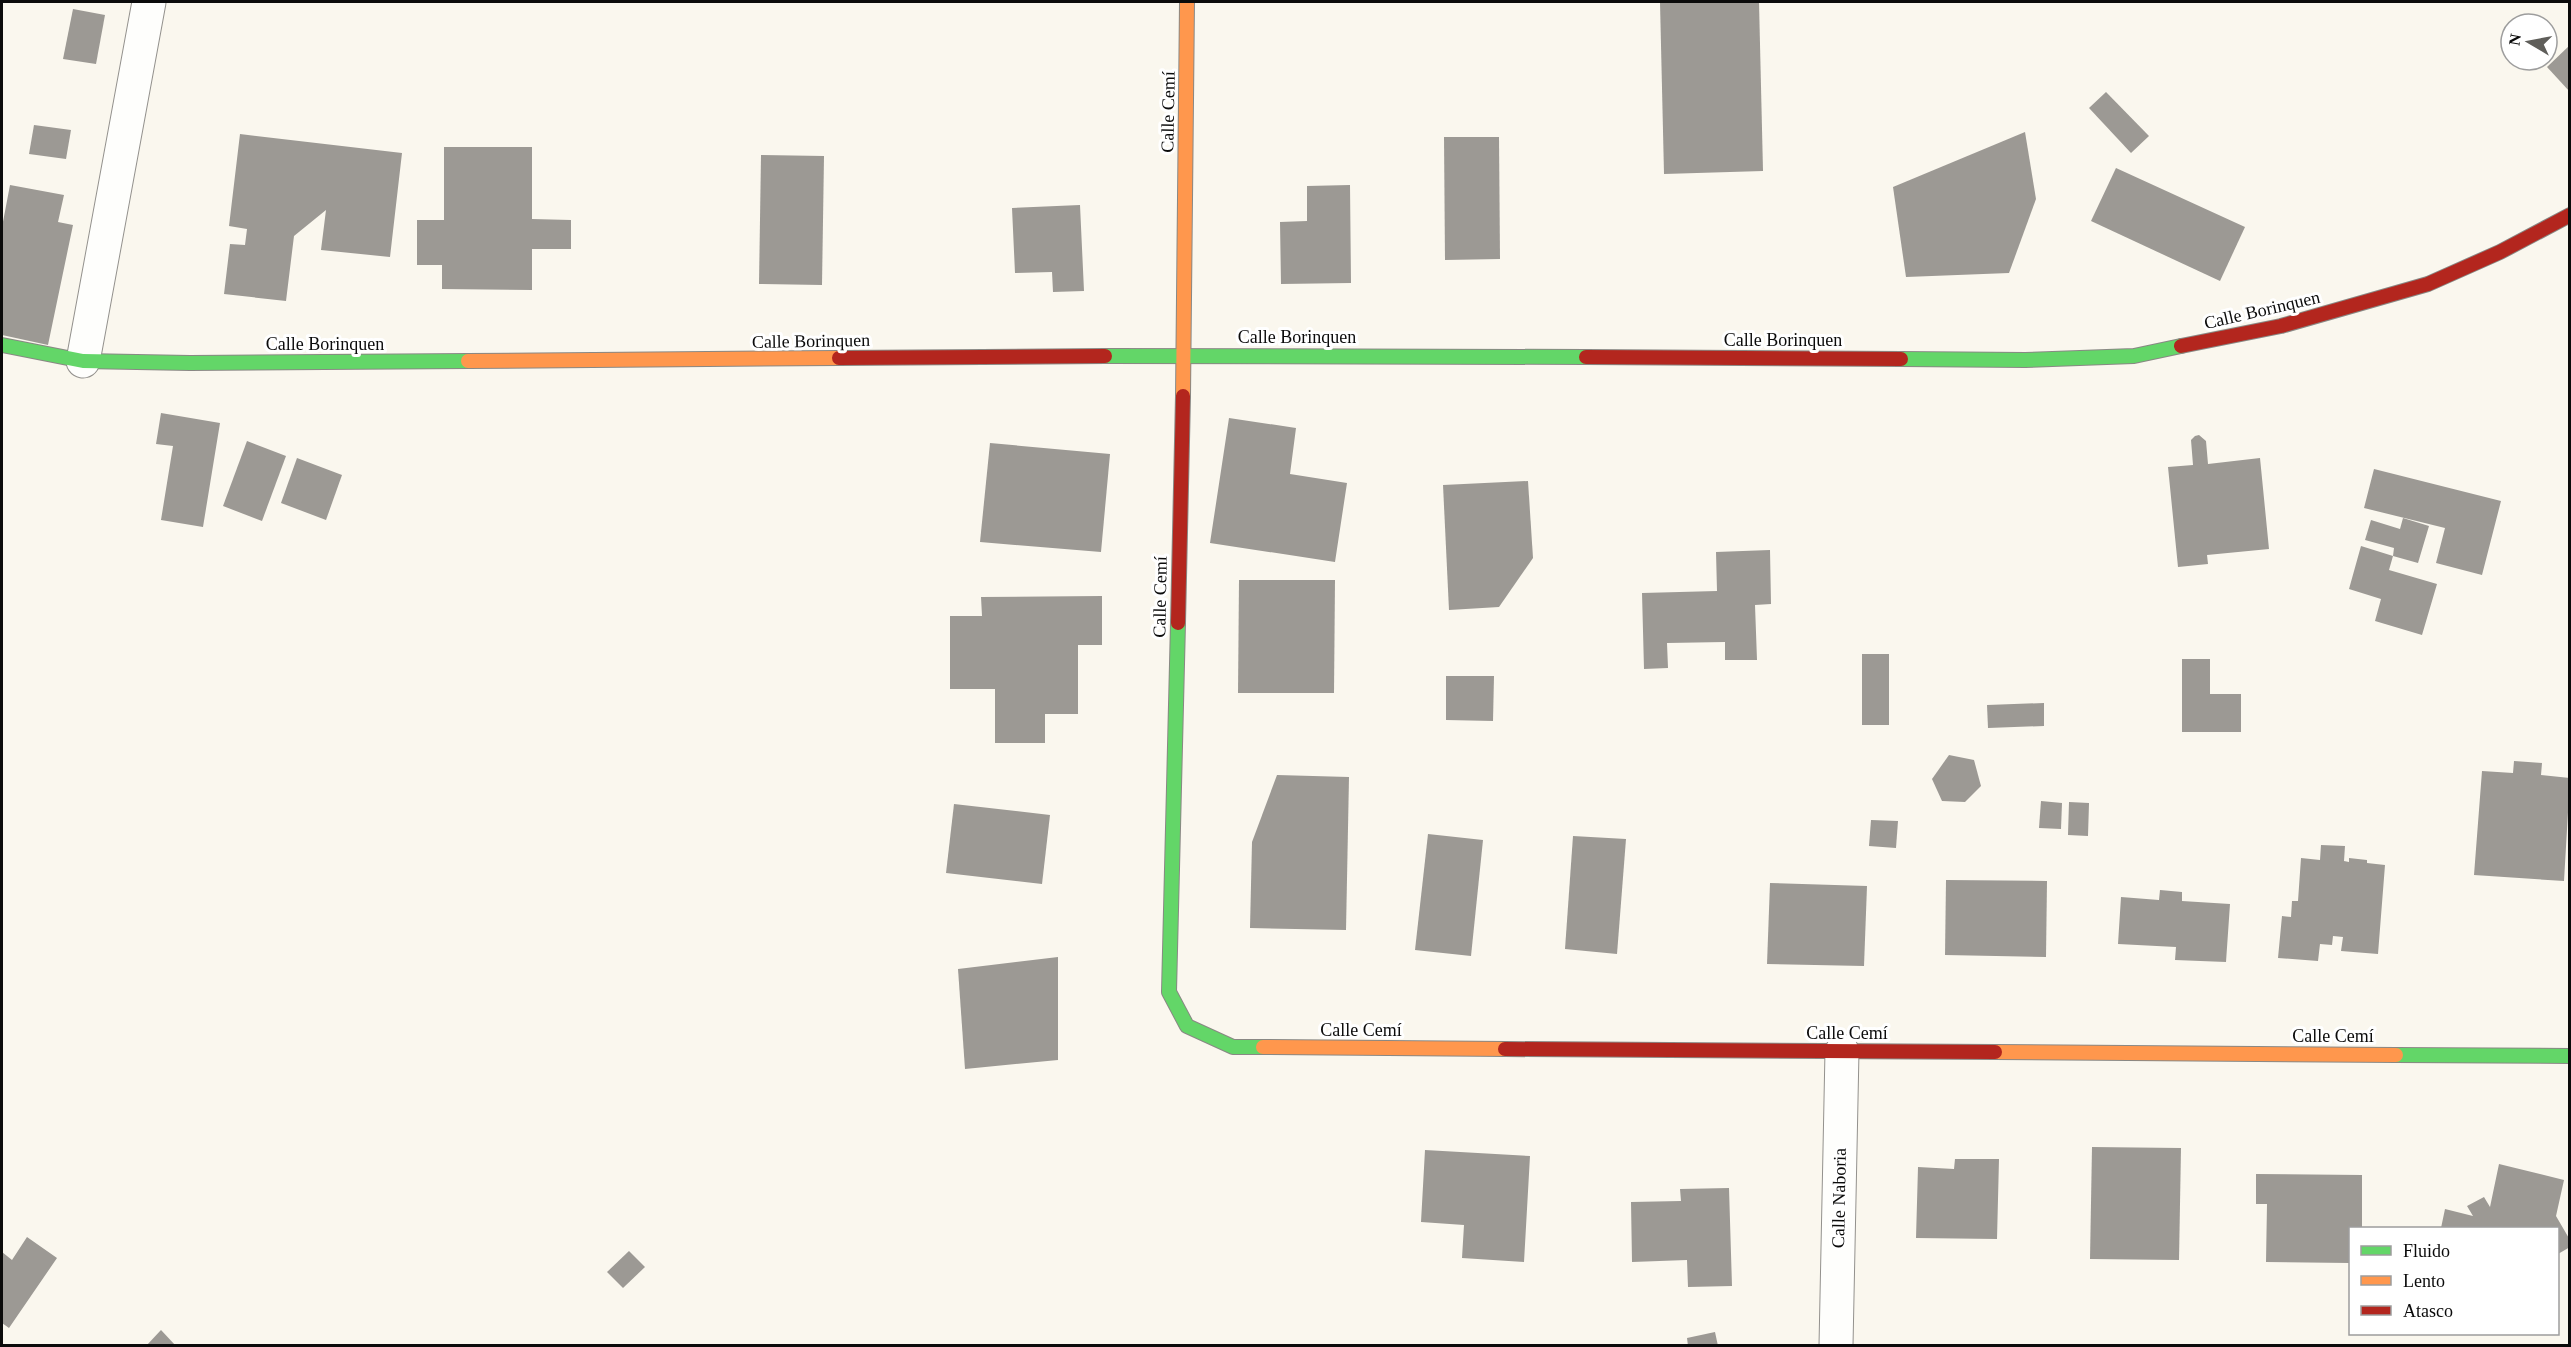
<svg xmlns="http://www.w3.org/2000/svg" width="2571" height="1347" font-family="'Times New Roman',serif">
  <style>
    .building { fill: #9c9994 }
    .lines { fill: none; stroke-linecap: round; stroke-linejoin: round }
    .street-casing { stroke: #93918d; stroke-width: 35 }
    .fast-casing { stroke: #898884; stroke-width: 16 }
    .slow-casing { stroke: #898884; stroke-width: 16 }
    .jam-casing { stroke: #898884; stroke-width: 16 }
    .street { stroke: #fefefc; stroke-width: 33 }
    .fast { stroke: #63d668; stroke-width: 14 }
    .slow { stroke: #ff974d; stroke-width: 14 }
    .jam { stroke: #b3261e; stroke-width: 14 }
    .labels { text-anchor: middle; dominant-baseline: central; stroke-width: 6; stroke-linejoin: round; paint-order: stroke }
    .street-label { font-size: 18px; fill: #0b0b0b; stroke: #fff }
  </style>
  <rect width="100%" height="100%" fill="#faf7ee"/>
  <g class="building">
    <path d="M 1660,2 L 1759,2 L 1763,171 L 1664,174 Z"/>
    <path d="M 73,9 L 105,15 L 96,64 L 63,59 Z"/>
    <path d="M 2570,45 L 2570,92 L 2547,67 Z"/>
    <path d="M 2106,92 L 2149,136 L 2131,153 L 2089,108 Z"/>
    <path d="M 34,125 L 71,130 L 66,159 L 29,154 Z"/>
    <path d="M 2025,132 L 2036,199 L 2009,273 L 1906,277 L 1893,187 Z"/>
    <path d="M 240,134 L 402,153 L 390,257 L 321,250 L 326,210 L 294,236 L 286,301 L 224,294 L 230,244 L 245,245 L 247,229 L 229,226 Z"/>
    <path d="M 1444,137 L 1499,137 L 1500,259 L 1445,260 Z"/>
    <path d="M 444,147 L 532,147 L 532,219 L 571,220 L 571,249 L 532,249 L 532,290 L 442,289 L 442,265 L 417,265 L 417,220 L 444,220 Z"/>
    <path d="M 761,155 L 824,156 L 822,285 L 759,284 Z"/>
    <path d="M 2116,168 L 2245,227 L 2220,281 L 2091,221 Z"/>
    <path d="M 10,185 L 64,195 L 58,222 L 73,225 L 48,345 L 2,335 L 2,227 Z"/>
    <path d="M 1350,185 L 1351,283 L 1281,284 L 1280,222 L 1307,221 L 1307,186 Z"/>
    <path d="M 1080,205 L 1084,291 L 1053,292 L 1052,272 L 1015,273 L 1012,208 Z"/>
    <path d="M 161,413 L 220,423 L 203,527 L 161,520 L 173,446 L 156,444 Z"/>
    <path d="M 1229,418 L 1296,428 L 1290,474 L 1347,483 L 1335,562 L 1210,543 Z"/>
    <path d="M 2199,435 L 2206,441 L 2208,464 L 2260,458 L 2269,549 L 2207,555 L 2208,564 L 2178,567 L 2168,467 L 2193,465 L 2191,440 L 2195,436 Z"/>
    <path d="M 247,441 L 286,456 L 262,521 L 223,506 Z"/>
    <path d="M 990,443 L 1110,454 L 1101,552 L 980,542 Z"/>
    <path d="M 297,458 L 342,475 L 326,520 L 281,503 Z"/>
    <path d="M 2374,469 L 2501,501 L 2482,575 L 2436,563 L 2445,528 L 2364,508 Z"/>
    <path d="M 1528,481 L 1533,558 L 1499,607 L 1449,610 L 1443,485 Z"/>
    <path d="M 2403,518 L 2429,526 L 2418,563 L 2393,556 L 2389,570 L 2437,584 L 2422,635 L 2375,621 L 2381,599 L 2349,589 L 2361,546 L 2393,556 L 2394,548 L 2365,540 L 2371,520 L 2400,529 Z"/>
    <path d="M 1770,550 L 1771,604 L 1755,605 L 1757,660 L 1725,660 L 1725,642 L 1667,643 L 1668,668 L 1644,669 L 1642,593 L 1717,591 L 1716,552 Z"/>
    <path d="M 1239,580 L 1335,580 L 1334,693 L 1238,693 Z"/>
    <path d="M 1102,596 L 1102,645 L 1078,645 L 1078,714 L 1045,714 L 1045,743 L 995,743 L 995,689 L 950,689 L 950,616 L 982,616 L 981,597 Z"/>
    <rect x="1862" y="654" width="27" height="71"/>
    <path d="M 2182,659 L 2210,659 L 2210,694 L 2241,694 L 2241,732 L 2182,732 Z"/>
    <path d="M 1446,676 L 1494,676 L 1493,721 L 1446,720 Z"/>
    <path d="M 2044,703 L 2044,726 L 1988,728 L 1987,705 Z"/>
    <path d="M 1949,755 L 1974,760 L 1981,786 L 1965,802 L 1942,801 L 1932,779 Z"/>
    <path d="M 2514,761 L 2542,763 L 2541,775 L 2570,778 L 2564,881 L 2474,875 L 2482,771 L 2513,773 Z"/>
    <path d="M 1277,775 L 1349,777 L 1346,930 L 1250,928 L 1252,842 Z"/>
    <path d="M 2041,801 L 2062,803 L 2061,829 L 2039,828 Z"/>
    <path d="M 2069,802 L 2089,803 L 2088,836 L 2068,835 Z"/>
    <path d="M 954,804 L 1050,815 L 1042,884 L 946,873 Z"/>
    <path d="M 1871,820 L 1898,821 L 1896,848 L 1869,846 Z"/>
    <path d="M 1428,834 L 1483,840 L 1471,956 L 1415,950 Z"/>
    <path d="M 1573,836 L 1626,839 L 1617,954 L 1565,949 Z"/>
    <path d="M 2321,845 L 2345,846 L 2344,861 L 2349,862 L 2349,858 L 2367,860 L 2367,863 L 2385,865 L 2378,954 L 2341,951 L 2343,937 L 2333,936 L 2332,945 L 2320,944 L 2318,961 L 2278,958 L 2282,916 L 2291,917 L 2292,901 L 2298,901 L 2301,858 L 2320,860 Z"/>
    <path d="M 1946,880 L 2047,881 L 2046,957 L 1945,955 Z"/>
    <path d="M 1770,883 L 1867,886 L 1864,966 L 1767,964 Z"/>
    <path d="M 2160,890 L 2182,892 L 2182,901 L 2230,904 L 2226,962 L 2175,960 L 2176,947 L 2118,944 L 2121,897 L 2159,900 Z"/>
    <path d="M 1058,957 L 1058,1060 L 965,1069 L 958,969 Z"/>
    <path d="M 2092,1147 L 2181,1148 L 2179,1260 L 2090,1259 Z"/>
    <path d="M 1425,1150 L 1530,1156 L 1524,1262 L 1462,1258 L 1464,1225 L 1421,1222 Z"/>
    <path d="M 1955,1159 L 1999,1159 L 1997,1239 L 1916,1238 L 1918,1167 L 1954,1169 Z"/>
    <path d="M 2499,1164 L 2564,1180 L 2556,1216 L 2570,1240 L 2570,1247 L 2558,1254 L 2558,1228 L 2441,1228 L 2445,1209 L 2473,1216 L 2467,1206 L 2484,1197 L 2490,1207 Z"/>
    <path d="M 2256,1174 L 2362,1175 L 2362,1228 L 2350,1228 L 2350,1263 L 2266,1262 L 2267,1204 L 2256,1204 Z"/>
    <path d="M 1729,1188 L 1732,1286 L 1688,1287 L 1687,1260 L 1632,1262 L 1631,1202 L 1681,1201 L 1680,1189 Z"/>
    <path d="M 27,1237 L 57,1258 L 9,1328 L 2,1323 L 2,1252 L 12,1260 Z"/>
    <path d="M 629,1251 L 645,1267 L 623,1288 L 607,1272 Z"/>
    <path d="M 161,1330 L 176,1346 L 146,1346 Z"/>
    <path d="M 1715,1332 L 1718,1346 L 1688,1346 L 1687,1338 Z"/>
  </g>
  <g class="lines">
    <defs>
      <g id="street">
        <path d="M 83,361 L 149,2"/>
        <path d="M 1836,1346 L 1842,1051"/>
      </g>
      <g id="fast">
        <path d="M 2,345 L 83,361 L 190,363 L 468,361"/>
        <path d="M 1105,356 L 1586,357"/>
        <path d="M 1901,359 L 2025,360 L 2134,356 L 2181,346"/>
        <path d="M 1178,623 L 1169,992 L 1187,1026 L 1233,1047 L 1263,1047"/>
        <path d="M 2396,1055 L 2570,1056"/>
      </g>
      <g id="slow">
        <path d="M 468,361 L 839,358"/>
        <path d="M 1183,396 L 1187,2"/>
        <path d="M 1263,1047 L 1505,1049"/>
        <path d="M 1995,1052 L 2396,1055"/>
      </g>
      <g id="jam">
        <path d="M 2181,346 L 2281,326 L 2428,284 L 2500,252 L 2570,215"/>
        <path d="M 1586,357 L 1901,359"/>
        <path d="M 839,358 L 1105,356"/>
        <path d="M 1178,623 L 1183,396"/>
        <path d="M 1505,1049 L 1995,1052"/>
      </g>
    </defs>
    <use href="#street" class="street-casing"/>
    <use href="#fast" class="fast-casing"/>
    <use href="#slow" class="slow-casing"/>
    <use href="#jam" class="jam-casing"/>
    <use href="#street" class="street"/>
    <use href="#fast" class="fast"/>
    <use href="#slow" class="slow"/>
    <use href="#jam" class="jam"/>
  </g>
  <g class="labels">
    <g class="street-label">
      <text transform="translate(1168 112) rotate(-89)">Calle Cemí</text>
      <text transform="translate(2262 310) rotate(-13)">Calle Borinquen</text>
      <text x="1297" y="337">Calle Borinquen</text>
      <text x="1783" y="340">Calle Borinquen</text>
      <text transform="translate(811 341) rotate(-1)">Calle Borinquen</text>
      <text x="325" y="344">Calle Borinquen</text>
      <text transform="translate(1160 597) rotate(-89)">Calle Cemí</text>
      <text x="1361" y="1030">Calle Cemí</text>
      <text x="1847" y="1033">Calle Cemí</text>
      <text x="2333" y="1036">Calle Cemí</text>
      <text transform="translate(1839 1198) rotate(-89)">Calle Naboria</text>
    </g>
  </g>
  <rect width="2571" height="1347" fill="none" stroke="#0b0b0b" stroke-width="6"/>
  <rect x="2349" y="1227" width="210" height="108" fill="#ffffff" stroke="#9d9d9d" stroke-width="1.5"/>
  <rect x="2361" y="1246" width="30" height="9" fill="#63d668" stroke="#9d9d9d" stroke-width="1.5"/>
  <text x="2403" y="1257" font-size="18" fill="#0b0b0b">Fluido</text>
  <rect x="2361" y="1276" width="30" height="9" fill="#ff974d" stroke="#9d9d9d" stroke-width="1.5"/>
  <text x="2403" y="1287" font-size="18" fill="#0b0b0b">Lento</text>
  <rect x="2361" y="1306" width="30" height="9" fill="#b3261e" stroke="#9d9d9d" stroke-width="1.5"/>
  <text x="2403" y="1317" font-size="18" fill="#0b0b0b">Atasco</text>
  <g transform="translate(2529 42) rotate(280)"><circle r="28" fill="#ffffff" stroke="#9d9d9d" stroke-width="1.5"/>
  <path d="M0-4.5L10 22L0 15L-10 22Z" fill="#5f5e5a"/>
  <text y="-9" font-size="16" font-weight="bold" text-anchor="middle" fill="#0b0b0b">N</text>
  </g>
</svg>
